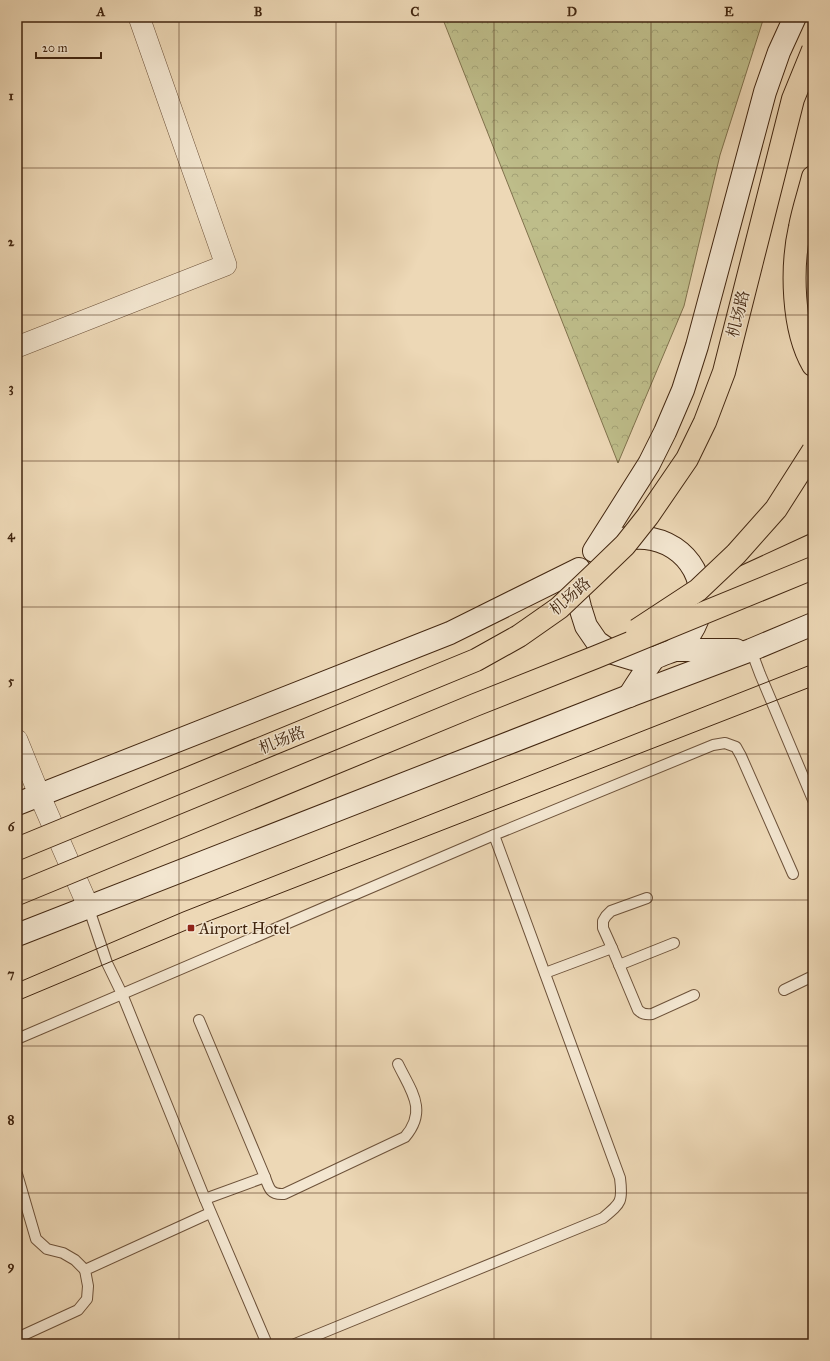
<svg xmlns="http://www.w3.org/2000/svg" width="830" height="1361" font-family="'IM FELL Great Primer','Noto Serif SC',serif">
  <style>
    .forest { fill: url(#forest-crowns); stroke: #80724d }
    .lines { fill: none; stroke-linecap: round; stroke-linejoin: round }
    .lane-casing { stroke: #6d523a; stroke-width: 12 }
    .street-casing { stroke: #6d523a; stroke-width: 22 }
    .secondary-casing { stroke: #422610; stroke-width: 24 }
    .highway-casing { stroke: #422610; stroke-width: 24 }
    .lane { stroke: #f3e6d0; stroke-width: 10 }
    .street { stroke: #f3e6d0; stroke-width: 21 }
    .secondary { stroke: #f3e6d0; stroke-width: 22 }
    .highway { stroke: #edd8b6; stroke-width: 22 }
    .tram { stroke: #422610; stroke-width: 1 }
    .highway-bridge-casing { stroke: #422610; stroke-width: 24; stroke-linecap: butt }
    .highway-bridge { stroke: #edd8b6; stroke-width: 22 }
    .grid { fill: none; stroke: #422610; stroke-width: 1; stroke-opacity: 0.55 }
    .poi-dot { fill: #8f2418; stroke: #f3e6d0; stroke-width: 1.5 }
    .labels { text-anchor: middle; dominant-baseline: central; stroke-width: 3; stroke-linejoin: round; paint-order: stroke }
    .street-label { font-size: 16px; fill: #422610; stroke: #f3e6d0 }
    .poi-label { font-size: 16px; fill: #422610; stroke: #f3e6d0; text-anchor: start }
    .neatline { fill: none; stroke: #422610; stroke-width: 1.5 }
    .grid-label { font-size: 13px; text-anchor: middle; font-weight: bold; fill: #422610 }
  </style>
  <defs>
    <pattern id="forest-crowns" width="20" height="18" patternUnits="userSpaceOnUse"><rect width="20" height="18" fill="#bebd8a"/><path d="M2 6a3 3 0 1 1 6 0M12 15a3 3 0 1 1 6 0" fill="none" stroke="#a4a276"/></pattern>
  </defs>
  <rect width="100%" height="100%" fill="#edd8b6"/>
  <filter id="stains"><feTurbulence type="fractalNoise" baseFrequency=".005" numOctaves="4"/><feColorMatrix values="0 0 0 0 .2 0 0 0 0 .09 0 0 0 0 .02 0 0 0 .5 -.17"/></filter>
  <radialGradient id="worn" r=".72"><stop offset=".6" stop-color="#630" stop-opacity="0"/><stop offset="1" stop-color="#630" stop-opacity=".3"/></radialGradient>
  <path class="forest" d="M 442,17 L 764,17 L 720,155 L 684,306 L 618,463 Z"/>
  <g class="lines">
    <defs>
      <g id="lane">
        <path d="M 751,650 L 760,674 L 813,800"/>
        <path d="M 88,906 L 107,963 L 122,994 L 205,1199 L 267,1344"/>
        <path d="M 612,948 L 603,928 L 603,921 L 606,916 L 611,911 L 647,898"/>
        <path d="M 619,965 L 674,943"/>
        <path d="M 545,973 L 612,948 L 638,1010 C 642,1014 646,1015 652,1014 L 694,995"/>
        <path d="M 784,990 L 813,976"/>
        <path d="M 199,1020 L 265,1177 L 205,1199"/>
        <path d="M 17,1039 L 494,835"/>
        <path d="M 17,1174 L 36,1239 L 47,1249 L 63,1253 L 75,1260 L 85,1270"/>
        <path d="M 265,1177 C 269,1189 271,1195 284,1194 L 405,1137 C 428,1110 411,1091 398,1064"/>
        <path d="M 17,1338 L 78,1310 L 87,1299 L 88,1286 L 85,1270 L 210,1213"/>
        <path d="M 295,1344 L 603,1218 C 621,1203 623,1202 620,1178 L 494,835 L 713,745 L 725,743 L 736,747 L 741,756 L 793,874"/>
      </g>
      <g id="street">
        <path d="M 17,347 L 226,265 L 139,17"/>
        <path d="M 17,740 L 39,794 L 88,906"/>
      </g>
      <g id="secondary">
        <path d="M 615,540 C 627,538 640,536 652,539 C 696,548 715,597 690,634 C 687,640 678,648 672,651 C 667,653 660,655 655,658 C 650,662 634,689 629,696"/>
        <path d="M 594,551 L 649,464 L 665,432 L 683,390 L 697,346 L 765,92 L 779,52 L 795,17"/>
        <path d="M 578,576 L 575,587 L 580,607 L 586,626 L 597,642 L 613,653 L 633,659 L 654,658"/>
        <path d="M 674,650 L 736,650"/>
        <path d="M 17,804 L 450,633 L 579,569"/>
        <path d="M 17,935 L 629,696 L 751,650 L 813,624"/>
      </g>
      <g id="highway">
        <path d="M 813,177 C 809,193 803,210 800,227 C 791,267 792,329 813,365"/>
        <path d="M 702,596 L 813,545"/>
      </g>
    </defs>
    <use href="#lane" class="lane-casing"/>
    <use href="#street" class="street-casing"/>
    <use href="#secondary" class="secondary-casing"/>
    <use href="#highway" class="highway-casing"/>
    <use href="#lane" class="lane"/>
    <use href="#street" class="street"/>
    <use href="#secondary" class="secondary"/>
    <use href="#highway" class="highway"/>
    <g class="tram">
      <path d="M 17,983 L 183,912 L 813,664"/>
      <path d="M 17,1001 L 191,928 L 813,686"/>
    </g>
    <defs>
      <g id="highway-bridge">
        <path d="M 637,630 L 698,590 L 736,554 L 776,509 L 813,451"/>
        <path d="M 17,849 L 476,660 L 519,636 L 559,608 L 597,572 L 625,545 L 648,516 L 687,459 L 705,422 L 724,372 L 793,99 L 813,50"/>
        <path d="M 17,894 L 475,705 L 596,657 L 813,568"/>
      </g>
    </defs>
    <use href="#highway-bridge" class="highway-bridge-casing"/>
    <use href="#highway-bridge" class="highway-bridge"/>
  </g>
  <path class="grid" d="M 179,17 L 179,1344M 336,17 L 336,1344M 494,17 L 494,1344M 651,17 L 651,1344M 17,168 L 813,168M 17,315 L 813,315M 17,461 L 813,461M 17,607 L 813,607M 17,754 L 813,754M 17,900 L 813,900M 17,1046 L 813,1046M 17,1193 L 813,1193"/>
  <rect class="poi-dot" x="187" y="924" width="8" height="8" rx="2"/>
  <g class="labels">
    <g class="street-label">
      <text transform="translate(738 314) rotate(-76)">机场路</text>
      <text transform="translate(570 596) rotate(-41)">机场路</text>
      <text transform="translate(282 740) rotate(-22)">机场路</text>
    </g>
    <g class="poi-label">
      <text x="199" y="928">Airport Hotel</text>
    </g>
  </g>
  <rect width="830" height="1361" fill="none" stroke="#edd8b6" stroke-width="44"/>
  <path d="M36 52v6h65v-6" fill="none" stroke="#422610" stroke-width="2"/>
  <text x="42" y="52" font-size="12" fill="#422610" stroke="#f3e6d0" stroke-width="3" paint-order="stroke">20 m</text>
  <rect x="22" y="22" width="786" height="1317" class="neatline"/>
  <g class="grid-label">
    <text x="101" y="16">A</text>
    <text x="258" y="16">B</text>
    <text x="415" y="16">C</text>
    <text x="572" y="16">D</text>
    <text x="729" y="16">E</text>
    <text x="11" y="100">1</text>
    <text x="11" y="246">2</text>
    <text x="11" y="392">3</text>
    <text x="11" y="539">4</text>
    <text x="11" y="685">5</text>
    <text x="11" y="831">6</text>
    <text x="11" y="978">7</text>
    <text x="11" y="1124">8</text>
    <text x="11" y="1270">9</text>
  </g>
  <rect width="100%" height="100%" filter="url(#stains)"/>
  <rect width="100%" height="100%" fill="url(#worn)"/>
</svg>
